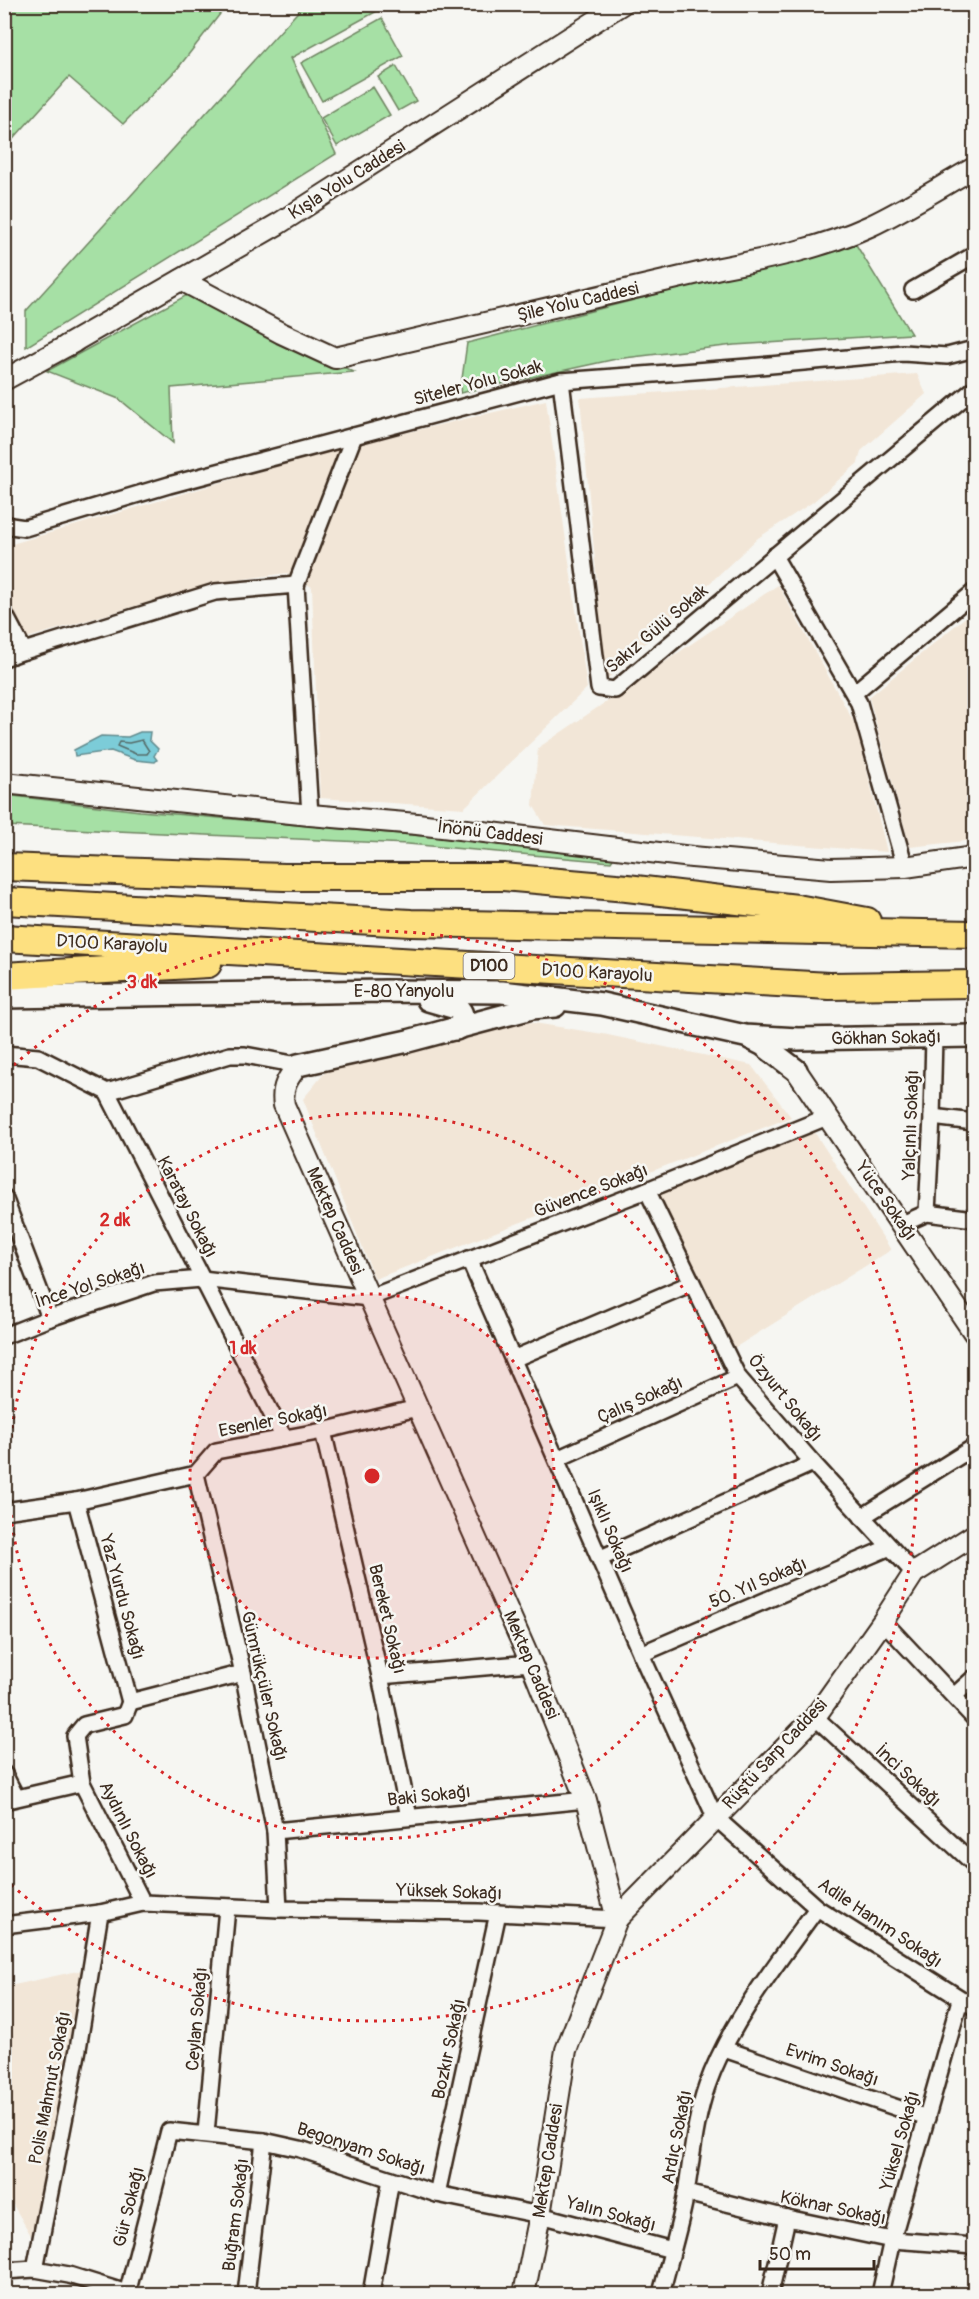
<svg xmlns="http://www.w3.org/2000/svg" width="979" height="2299" font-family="Pangolin,sans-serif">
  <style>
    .built { fill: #f2e6d7 }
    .green { fill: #a6e0a5; stroke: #708562; stroke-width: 1.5 }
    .water { fill: #7cccd8; stroke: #628b8e; stroke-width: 1.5 }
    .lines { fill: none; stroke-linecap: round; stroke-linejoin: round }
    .shore { stroke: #556b68; stroke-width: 1.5 }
    .minor-casing { stroke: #3b2a1e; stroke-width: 20 }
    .tertiary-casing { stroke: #3b2a1e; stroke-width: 24 }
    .secondary-casing { stroke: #3b2a1e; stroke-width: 26 }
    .trunk-casing { stroke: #3b2a1e; stroke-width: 30 }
    .minor { stroke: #f6f6f2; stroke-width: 15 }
    .tertiary { stroke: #f6f6f2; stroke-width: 20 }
    .secondary { stroke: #f6f6f2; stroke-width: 21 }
    .trunk { stroke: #fde080; stroke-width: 26 }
    .ring { fill: none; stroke: #d62828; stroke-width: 3; stroke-dasharray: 3 6 }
    .labels { text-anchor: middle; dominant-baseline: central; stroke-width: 5; stroke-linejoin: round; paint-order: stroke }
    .shield { fill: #f6f6f2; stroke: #73675e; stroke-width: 1.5 }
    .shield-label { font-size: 16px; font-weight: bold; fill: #3b2a1e }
    .street-label { font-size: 18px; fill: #3b2a1e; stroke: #f6f6f2 }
    .centre { fill: #d62828; stroke: #f6f6f2; stroke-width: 3 }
    .ring-label { font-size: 18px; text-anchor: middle; font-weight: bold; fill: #d62828; stroke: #f6f6f2; stroke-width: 5; stroke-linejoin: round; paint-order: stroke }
  </style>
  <rect width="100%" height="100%" fill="#f6f6f2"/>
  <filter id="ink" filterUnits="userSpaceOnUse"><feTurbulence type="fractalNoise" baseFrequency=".0167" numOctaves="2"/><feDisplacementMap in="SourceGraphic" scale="12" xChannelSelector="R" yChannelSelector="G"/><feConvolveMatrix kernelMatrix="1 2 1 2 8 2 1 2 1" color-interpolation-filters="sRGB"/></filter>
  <g filter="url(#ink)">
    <g class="built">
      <path d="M 917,374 L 926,394 L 861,451 L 858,463 L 813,502 L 758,538 L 606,680 L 580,398 Z"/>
      <path d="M 546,400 L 587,688 L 464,808 L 320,798 L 312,587 L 287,573 L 214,583 L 27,638 L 5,594 L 5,546 L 332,450 Z"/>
      <path d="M 778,585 L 856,726 L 887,852 L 545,825 L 533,805 L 538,748 Z"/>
      <path d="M 974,610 L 974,840 L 910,847 L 869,697 Z"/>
      <path d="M 509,1019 L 603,1034 L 751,1065 L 791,1117 L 375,1279 L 303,1099 L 331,1065 Z"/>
      <path d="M 813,1130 L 891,1250 L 731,1350 L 652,1191 Z"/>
      <path d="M 82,1970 L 33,2239 L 5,2191 L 5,1987 Z"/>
    </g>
    <g class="green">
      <path d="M 5,4 L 227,4 L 227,5 L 178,68 L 123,124 L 69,77 L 5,148 Z"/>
      <path d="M 304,5 L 388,5 L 291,58 L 336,154 L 26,347 L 26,311 Z"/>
      <path d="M 382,18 L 403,56 L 322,101 L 301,63 Z"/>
      <path d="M 396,66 L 416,101 L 398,111 L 378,77 Z"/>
      <path d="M 373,87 L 390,115 L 337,146 L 321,118 Z"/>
      <path d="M 855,243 L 911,334 L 734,345 L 616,359 L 460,393 L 467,343 Z"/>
      <path d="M 187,295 L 354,372 L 171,388 L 173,443 L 119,399 L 47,371 Z"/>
      <path d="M 5,795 L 140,811 L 617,853 L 611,862 L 408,844 L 5,826 Z"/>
    </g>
    <path class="water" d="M 140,732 L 150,732 L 149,740 L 158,749 L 154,756 L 157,760 L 155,762 L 135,760 L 111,751 L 75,756 L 74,750 L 101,736 L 128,737 Z"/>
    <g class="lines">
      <path class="shore" d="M 142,740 L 149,751 L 147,754 L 136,754 L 117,746 L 119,742 L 129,743 Z"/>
      <defs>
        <g id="minor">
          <path d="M 913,290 L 974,255"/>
          <path d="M 561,381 L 599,688 L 615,690 L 974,389"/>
          <path d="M 4,523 L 11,526 L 25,528 L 169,485 L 561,381 L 748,367 L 903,353 L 947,356 L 974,349"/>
          <path d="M 774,556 L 859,703 L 905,867"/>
          <path d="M 296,585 L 354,436"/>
          <path d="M 4,613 L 24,651 L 4,658"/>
          <path d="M 24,651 L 215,592 L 296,585 L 310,815"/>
          <path d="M 854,693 L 974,592"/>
          <path d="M 4,1054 L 38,1057 L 107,1092 L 284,1438"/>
          <path d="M 107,1092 L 230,1055 L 245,1055 L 298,1065"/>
          <path d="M 932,1117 L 974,1122"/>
          <path d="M 647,1190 L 738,1377 L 813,1463 L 914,1573"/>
          <path d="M 4,1197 L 50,1318"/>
          <path d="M 927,1213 L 932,1117 L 934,1037"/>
          <path d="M 902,1224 L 927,1213 L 974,1219"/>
          <path d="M 469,1259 L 641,1654 L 715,1817 L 817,1908 L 974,2007"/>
          <path d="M 4,1336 L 50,1318 L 154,1283 L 202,1279 L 369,1298 L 647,1190 L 827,1117"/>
          <path d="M 513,1359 L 692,1283"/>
          <path d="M 323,1431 L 380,1676 L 409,1817"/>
          <path d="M 557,1459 L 738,1377"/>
          <path d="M 196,1474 L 243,1673 L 275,1831 L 279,1909"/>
          <path d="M 76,1501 L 130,1702"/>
          <path d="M 4,1511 L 76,1501 L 196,1474 L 216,1451 L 323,1431 L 417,1408"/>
          <path d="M 862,1517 L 974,1447"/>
          <path d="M 601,1558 L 813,1463"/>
          <path d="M 883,1621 L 974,1718"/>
          <path d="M 641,1654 L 890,1547"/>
          <path d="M 380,1676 L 531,1663"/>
          <path d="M 954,1696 L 974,1678"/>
          <path d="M 130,1702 L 125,1715 L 84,1725 L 75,1736 L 82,1783 L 143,1903"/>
          <path d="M 130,1702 L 243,1673"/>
          <path d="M 815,1717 L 974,1864"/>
          <path d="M 4,1774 L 16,1797"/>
          <path d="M 4,1801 L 82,1783"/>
          <path d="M 275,1831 L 586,1800"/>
          <path d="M 4,1925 L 100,1913 L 143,1903 L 279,1909 L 479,1912 L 617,1919"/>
          <path d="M 724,2049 L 927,2118"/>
          <path d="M 206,2133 L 227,1908"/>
          <path d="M 686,2193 L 787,2218 L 892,2240 L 974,2246"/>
          <path d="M 437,2194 L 498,1913"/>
          <path d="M 35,2269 L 78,2049 L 100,1913"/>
          <path d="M 4,2271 L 35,2269 L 69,2275 L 130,2294"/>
          <path d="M 127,2294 L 169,2131 L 264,2141 L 300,2149 L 437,2194 L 540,2215 L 672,2250"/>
          <path d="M 246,2294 L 264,2141"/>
          <path d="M 371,2294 L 391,2179"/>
          <path d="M 661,2294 C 669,2261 680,2227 686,2193 C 692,2157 695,2120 707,2086 C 729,2023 779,1961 817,1908"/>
          <path d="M 770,2294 L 787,2218"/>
          <path d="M 880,2294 L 892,2240 L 960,2000"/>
        </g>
        <g id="tertiary">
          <path d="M 181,280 L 281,333 L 335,358 L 720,268 C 771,258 822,248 870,226 C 906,209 940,187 974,168"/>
          <path d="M 66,346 L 278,224 L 622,4"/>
          <path d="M 4,380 L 74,342"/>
          <path d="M 4,783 L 310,815 L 417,824 L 692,857 L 831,869 L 905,867 L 974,857"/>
          <path d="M 298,1065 C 288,1078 281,1087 284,1105 L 531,1663 L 586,1800 L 617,1919 L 566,2050 L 540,2215 L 524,2294"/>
          <path d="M 796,1070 L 974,1333"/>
          <path d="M 617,1919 L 815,1717 L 883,1621 L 914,1573 L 974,1535"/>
        </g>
        <g id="secondary">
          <path d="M 4,997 L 386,991 L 502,992 L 602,1004 L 745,1036 L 798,1039 L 974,1036"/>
          <path d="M 428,1000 L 459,1009 C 465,1016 462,1023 456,1029"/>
          <path d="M 750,1038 L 762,1044 L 796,1070"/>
          <path d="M 298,1065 L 408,1041 L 532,1008 L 555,1006"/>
        </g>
        <g id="trunk">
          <path d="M 4,867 L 284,877 L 503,877 L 627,888 L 797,908 L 867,921"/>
          <path d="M 4,901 L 411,923 L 974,934"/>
          <path d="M 4,938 L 829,986 L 974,984"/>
          <path d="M 4,976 L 208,964"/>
        </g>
      </defs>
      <use href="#minor" class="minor-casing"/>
      <use href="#tertiary" class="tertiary-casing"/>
      <use href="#secondary" class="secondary-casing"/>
      <use href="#trunk" class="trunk-casing"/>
      <use href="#minor" class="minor"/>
      <use href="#tertiary" class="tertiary"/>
      <use href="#secondary" class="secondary"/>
      <use href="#trunk" class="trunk"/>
    </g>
  </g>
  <circle cx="372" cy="1476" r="182" fill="#d62828" fill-opacity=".12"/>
  <g class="ring">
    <circle cx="372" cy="1476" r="182"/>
    <circle cx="372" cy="1476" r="363"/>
    <path d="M7 1071A545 545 0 1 1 7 1881"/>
  </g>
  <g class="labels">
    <rect class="shield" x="463.5" y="953" width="51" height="26" rx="4.5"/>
    <g class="shield-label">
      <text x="489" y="966">D100</text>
    </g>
    <g class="street-label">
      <text transform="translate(347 180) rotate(-32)">Kışla Yolu Caddesi</text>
      <text transform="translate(578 302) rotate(-13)">Şile Yolu Caddesi</text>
      <text transform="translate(478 383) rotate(-15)">Siteler Yolu Sokak</text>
      <text transform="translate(657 629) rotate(-40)">Sakız Gülü Sokak</text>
      <text transform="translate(490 833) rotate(7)">İnönü Caddesi</text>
      <text transform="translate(112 944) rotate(3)">D100 Karayolu</text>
      <text transform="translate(597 973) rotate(3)">D100 Karayolu</text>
      <text x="404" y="991">E-80 Yanyolu</text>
      <text transform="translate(886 1038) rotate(-1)">Gökhan Sokağı</text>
      <text transform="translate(911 1125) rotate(-88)">Yalçınlı Sokağı</text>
      <text transform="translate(591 1191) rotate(-21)">Güvence Sokağı</text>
      <text transform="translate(886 1201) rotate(55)">Yüce Sokağı</text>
      <text transform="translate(187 1207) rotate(63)">Karatay Sokağı</text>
      <text transform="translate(335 1221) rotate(66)">Mektep Caddesi</text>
      <text transform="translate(90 1285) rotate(-18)">İnce Yol Sokağı</text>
      <text transform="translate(785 1398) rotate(51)">Özyurt Sokağı</text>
      <text transform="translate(640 1400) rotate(-24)">Çalış Sokağı</text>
      <text transform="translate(273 1421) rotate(-11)">Esenler Sokağı</text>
      <text transform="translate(610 1531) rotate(67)">Işıklı Sokağı</text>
      <text transform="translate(758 1583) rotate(-23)">50. Yıl Sokağı</text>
      <text transform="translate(122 1597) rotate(75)">Yaz Yurdu Sokağı</text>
      <text transform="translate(387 1619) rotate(77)">Bereket Sokağı</text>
      <text transform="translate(531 1665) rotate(67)">Mektep Caddesi</text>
      <text transform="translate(264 1686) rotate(77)">Gümrükçüler Sokağı</text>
      <text transform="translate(775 1754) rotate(-47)">Rüştü Sarp Caddesi</text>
      <text transform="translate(908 1776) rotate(43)">İnci Sokağı</text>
      <text transform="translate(429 1796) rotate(-6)">Baki Sokağı</text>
      <text transform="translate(128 1830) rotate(63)">Aydınlı Sokağı</text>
      <text transform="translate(449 1892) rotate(2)">Yüksek Sokağı</text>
      <text transform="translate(880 1923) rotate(34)">Adile Hanım Sokağı</text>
      <text transform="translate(197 2019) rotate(-85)">Ceylan Sokağı</text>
      <text transform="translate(449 2049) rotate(-78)">Bozkır Sokağı</text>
      <text transform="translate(832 2065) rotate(19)">Evrim Sokağı</text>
      <text transform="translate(50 2088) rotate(-79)">Polis Mahmut Sokağı</text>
      <text transform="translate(677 2137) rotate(-79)">Ardıç Sokağı</text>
      <text transform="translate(900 2141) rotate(-74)">Yüksel Sokağı</text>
      <text transform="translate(361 2149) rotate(18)">Begonyam Sokağı</text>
      <text transform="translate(548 2161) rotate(-81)">Mektep Caddesi</text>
      <text transform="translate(129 2207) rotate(-76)">Gür Sokağı</text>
      <text transform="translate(833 2208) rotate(12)">Köknar Sokağı</text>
      <text transform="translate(611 2214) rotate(15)">Yalın Sokağı</text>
      <text transform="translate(236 2215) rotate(-83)">Buğram Sokağı</text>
    </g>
  </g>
  <circle cx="372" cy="1476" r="9" class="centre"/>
  <g class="ring-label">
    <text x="142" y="988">3 dk</text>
    <text x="115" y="1226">2 dk</text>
    <text x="243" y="1354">1 dk</text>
  </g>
  <rect width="979" height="2299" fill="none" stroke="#f6f6f2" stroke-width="24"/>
  <rect x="12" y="12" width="955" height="2275" fill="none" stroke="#3b2a1e" stroke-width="2" filter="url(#ink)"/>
  <path d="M760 2260v9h114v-9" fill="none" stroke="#3b2a1e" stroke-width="3"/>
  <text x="769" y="2260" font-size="18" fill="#3b2a1e" stroke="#f6f6f2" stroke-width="4.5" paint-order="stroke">50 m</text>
</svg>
